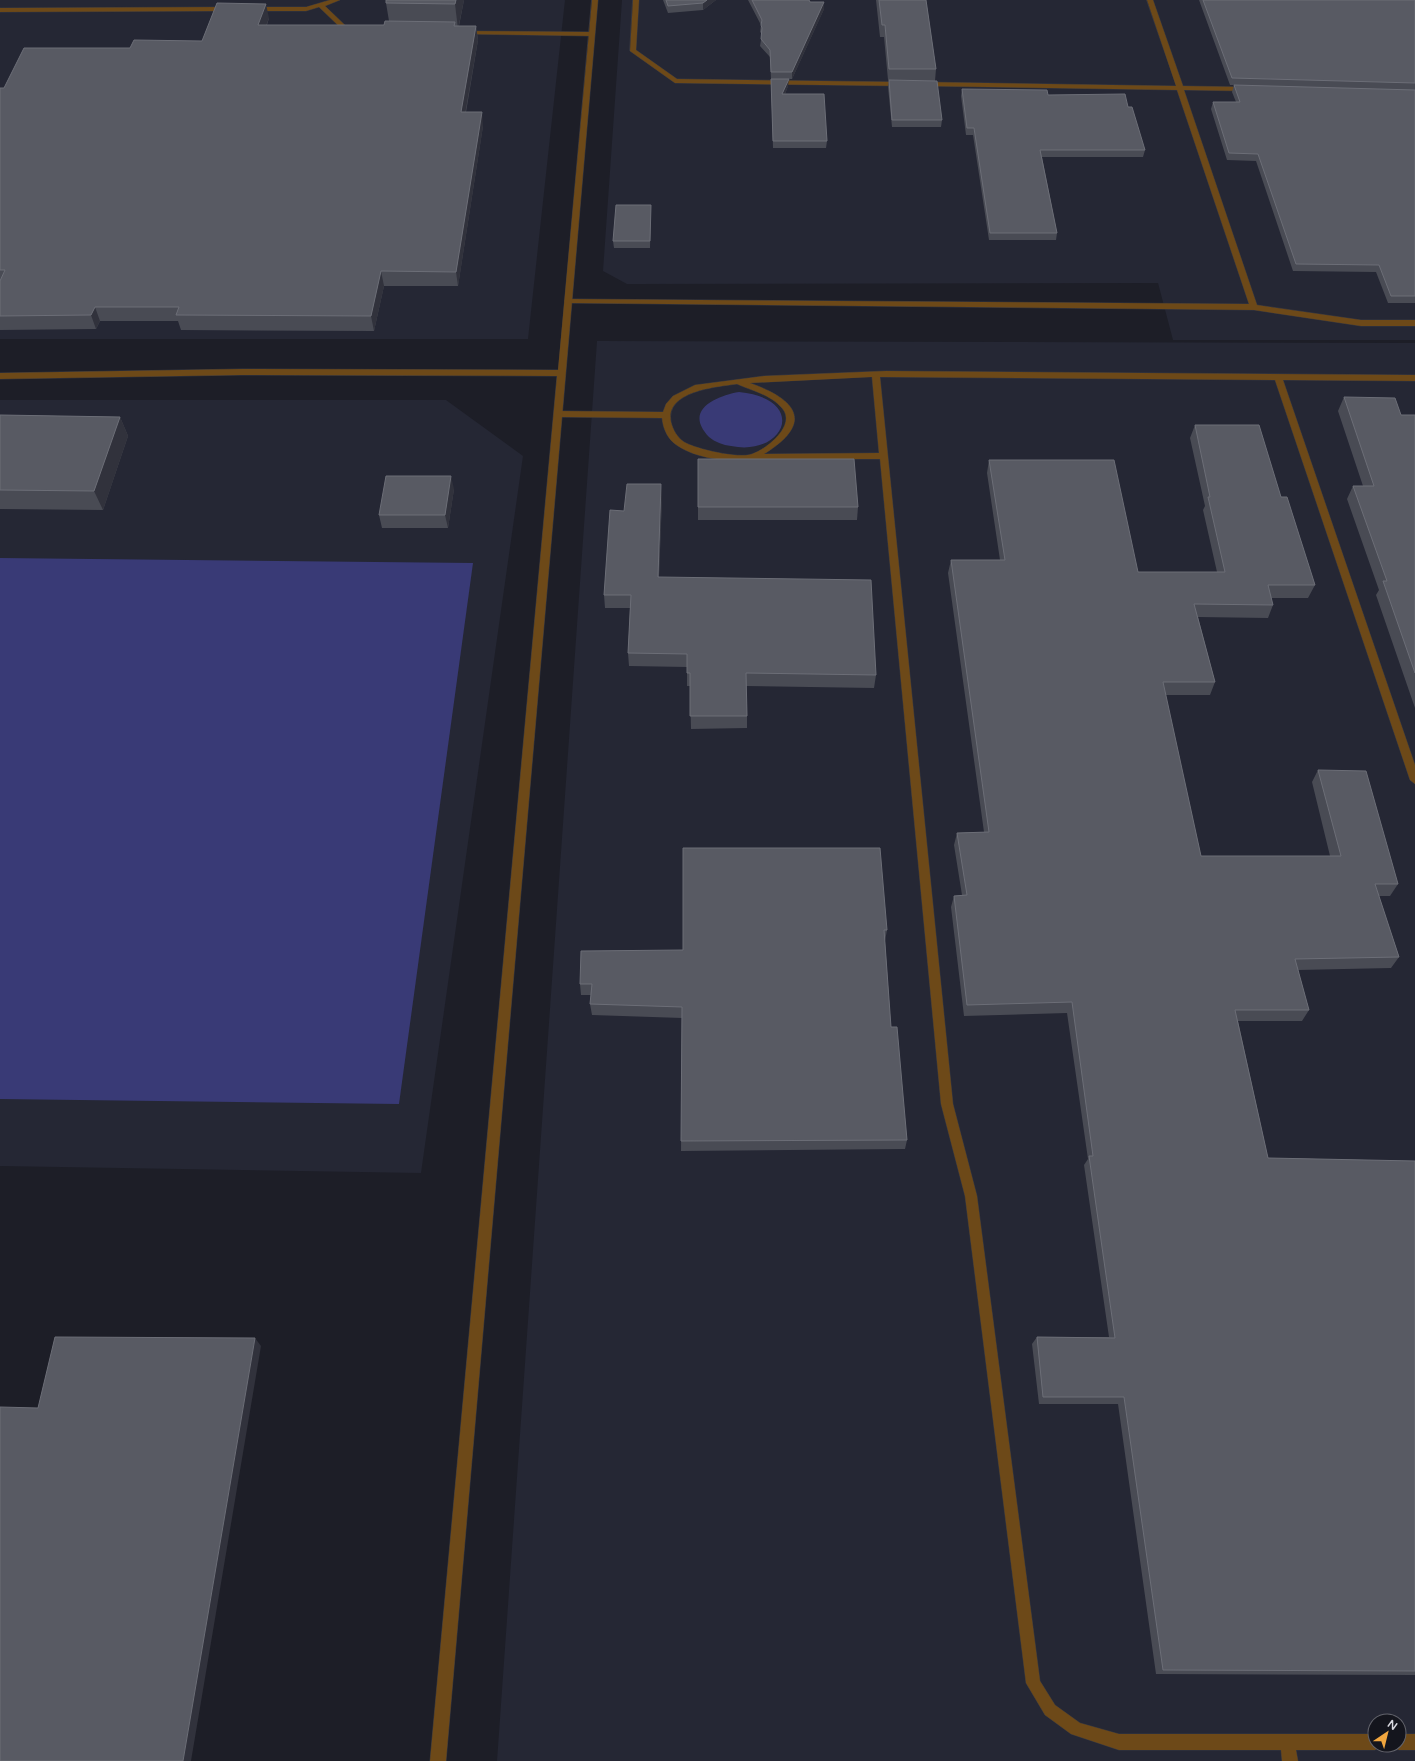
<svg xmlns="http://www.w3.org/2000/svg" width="1415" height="1761" font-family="'Varela Round',sans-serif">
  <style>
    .built { fill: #252734; fill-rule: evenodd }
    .green { fill: #393a76 }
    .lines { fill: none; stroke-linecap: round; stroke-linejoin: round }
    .service-casing { stroke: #373841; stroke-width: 1 }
    .tertiary-casing { stroke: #373841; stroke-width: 1 }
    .service { fill: #6d4918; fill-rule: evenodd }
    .tertiary { fill: #6d4918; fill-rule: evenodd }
    .wall { fill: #494b54 }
    .shaded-wall { fill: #31323c }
    .building { fill: #585a63; stroke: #6c6e77 }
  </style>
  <rect width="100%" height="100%" fill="#1d1e27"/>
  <g class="built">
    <path d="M 0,0 L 565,0 L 528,339 L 0,339 Z"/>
    <path d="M 622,0 L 1415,0 L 1415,340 L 1173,340 L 1158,283 L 627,284 L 603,271 Z"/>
    <path d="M 597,341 L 1415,343 L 1415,1761 L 497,1761 ZM 1375,1721 L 1399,1721 L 1399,1745 L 1375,1745 Z"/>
    <path d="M 0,400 L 446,400 L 523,456 L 421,1173 L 0,1166 Z"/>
  </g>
  <g class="green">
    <path d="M 739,392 C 809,399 785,457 731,446 C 723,445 715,442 709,437 C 683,410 716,396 739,392 Z"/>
    <path d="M 0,558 L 473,563 L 399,1104 L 0,1099 Z"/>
  </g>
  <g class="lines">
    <defs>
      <g id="service">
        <path d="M 330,0 L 340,0 L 325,6 L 349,29 L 354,30 L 354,32 L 345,32 L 319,7 L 306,11 L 253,11 L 250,9 L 253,7 L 306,7 Z"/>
        <path d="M 633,0 L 639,0 L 636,50 L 677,79 L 902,82 L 906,84 L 902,86 L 675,83 L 630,51 Z"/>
        <path d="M 1147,0 L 1153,0 L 1183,86 L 1246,87 L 1250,89 L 1246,91 L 1184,90 L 1257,305 L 1361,320 L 1415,320 L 1415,326 L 1361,326 L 1254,310 L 568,303 L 564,301 L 568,299 L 1249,304 L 1177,90 L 924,86 L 920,84 L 924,82 L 1176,86 Z"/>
        <path d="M 0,8 L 229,7 L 232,9 L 229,11 L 0,12 Z"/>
        <path d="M 463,31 L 592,32 L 595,34 L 592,36 L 461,34 L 460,33 Z"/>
        <path d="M 886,371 L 1415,375 L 1415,381 L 1283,380 L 1415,765 L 1415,784 L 1410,780 L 1275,380 L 880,377 L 953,1104 L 977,1196 L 1040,1681 L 1055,1705 L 1080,1723 L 1119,1734 L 1375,1734 L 1375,1745 L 1381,1745 L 1375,1750 L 1296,1750 L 1298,1761 L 1282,1761 L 1281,1750 L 1119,1750 L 1071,1734 L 1045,1715 L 1026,1683 L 965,1196 L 941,1104 L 880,459 C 853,459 827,459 801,460 C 764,460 710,467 678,446 C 668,440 663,429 662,418 L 558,417 L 554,414 L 558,411 L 663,412 L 666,404 L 673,396 L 695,385 L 764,376 ZM 872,377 L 879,453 L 764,454 C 814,423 798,400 750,383 ZM 737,384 C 752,391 770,394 782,408 C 797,425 767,449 752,454 C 739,459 696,449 684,442 C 677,437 673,430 671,422 C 665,391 716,387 737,384 Z"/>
        <path d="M 1399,1734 L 1415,1734 L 1415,1750 L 1399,1750 L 1394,1747 L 1393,1745 L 1399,1745 Z"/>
      </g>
      <path id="tertiary" d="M 592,0 L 598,0 L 446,1761 L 430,1761 L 557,376 L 242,375 L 0,379 L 0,373 L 242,369 L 558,370 Z"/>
    </defs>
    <use href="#service" class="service-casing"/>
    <use href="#tertiary" class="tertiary-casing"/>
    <use href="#service" class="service"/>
    <use href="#tertiary" class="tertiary"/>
  </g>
  <g class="wall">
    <path d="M 386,0 L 464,0 L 459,26 L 476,26 L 478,40 L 466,112 L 483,126 L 458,286 L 384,286 L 374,331 L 181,330 L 178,321 L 100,321 L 96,329 L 0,330 L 0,88 L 4,88 L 130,48 L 202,41 L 269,18 L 267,25 L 384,25 L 389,21 L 386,3 Z"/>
    <path d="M 663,0 L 716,0 L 703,10 L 668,13 Z"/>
    <path d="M 748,0 L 809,0 L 810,2 L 824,9 L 792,79 L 771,79 L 770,57 L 760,46 L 762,34 L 760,32 L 761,25 Z"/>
    <path d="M 876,0 L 926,0 L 936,69 L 935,81 L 888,80 L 884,37 L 880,37 Z"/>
    <path d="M 1199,0 L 1415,0 L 1415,303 L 1388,303 L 1376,272 L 1293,271 L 1256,161 L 1227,160 L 1211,109 L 1213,102 L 1236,102 L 1232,92 L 1234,85 L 1244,85 L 1230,85 Z"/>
    <path d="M 771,79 L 788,86 L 785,94 L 827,141 L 826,148 L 773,148 Z"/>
    <path d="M 889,80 L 942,120 L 941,127 L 892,127 L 888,87 Z"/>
    <path d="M 962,89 L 1048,95 L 1128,107 L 1145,150 L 1143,157 L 1042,157 L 1057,233 L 1056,240 L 989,240 L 973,135 L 966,135 L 961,96 Z"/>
    <path d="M 651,205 L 650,248 L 614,248 L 613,241 Z"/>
    <path d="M 1344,397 L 1401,415 L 1415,415 L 1415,708 L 1376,595 L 1379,590 L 1347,499 L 1353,486 L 1363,486 L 1338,411 Z"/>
    <path d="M 0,415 L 120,417 L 128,436 L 103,510 L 0,509 Z"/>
    <path d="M 1195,425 L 1281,497 L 1315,585 L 1308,598 L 1271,598 L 1273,605 L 1268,618 L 1198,617 L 1215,682 L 1210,695 L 1165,695 L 1201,856 L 1330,856 L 1312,782 L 1318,770 L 1398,884 L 1390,896 L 1379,896 L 1399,957 L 1391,968 L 1298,970 L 1309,1010 L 1302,1021 L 1238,1021 L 1268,1158 L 1415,1161 L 1415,1675 L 1156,1674 L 1118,1404 L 1039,1404 L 1032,1344 L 1037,1337 L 1109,1337 L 1084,1165 L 1088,1159 L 1067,1013 L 964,1016 L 951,907 L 954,896 L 962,895 L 954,845 L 957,833 L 984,832 L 948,573 L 951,560 L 1000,560 L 987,473 L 989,460 L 1138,572 L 1217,572 L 1203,510 L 1205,506 L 1190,438 Z"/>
    <path d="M 698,459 L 858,507 L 857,520 L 698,520 Z"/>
    <path d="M 454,489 L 448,528 L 382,528 L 379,515 Z"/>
    <path d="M 662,498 L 659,577 L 876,675 L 874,688 L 746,686 L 747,716 L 747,728 L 691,729 L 690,686 L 687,686 L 687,667 L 629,666 L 628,653 L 630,608 L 605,608 L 604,595 L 624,511 Z"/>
    <path d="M 683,848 L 887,930 L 885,941 L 891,1027 L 907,1140 L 905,1149 L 681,1151 L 682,1018 L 592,1015 L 590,1004 L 591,995 L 581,995 L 580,984 L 683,950 Z"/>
  </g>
  <g class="shaded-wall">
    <path d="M 456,0 L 464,0 L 458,29 L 455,4 Z"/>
    <path d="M 707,0 L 716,0 L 703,10 L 703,3 Z"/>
    <path d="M 824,2 L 824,9 L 792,79 L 792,72 Z"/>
    <path d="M 266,4 L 269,18 L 261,39 L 258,25 Z"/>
    <path d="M 476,26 L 478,40 L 463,126 L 461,112 Z"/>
    <path d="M 789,79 L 788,86 L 782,101 L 782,94 Z"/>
    <path d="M 482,112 L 483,126 L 458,286 L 456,272 Z"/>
    <path d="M 381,271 L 384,286 L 374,331 L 371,316 Z"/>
    <path d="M 95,307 L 100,321 L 96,329 L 91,315 Z"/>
    <path d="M 120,417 L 128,436 L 103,510 L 94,491 Z"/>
    <path d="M 451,476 L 454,489 L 448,528 L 445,515 Z"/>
    <path d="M 661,484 L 662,498 L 658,590 L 658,577 Z"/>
    <path d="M 255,1338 L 261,1346 L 191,1761 L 183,1761 Z"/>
  </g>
  <g class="building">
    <path d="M 386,0 L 456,0 L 455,4 L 386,3 Z"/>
    <path d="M 666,0 L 707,0 L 703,3 L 668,6 Z"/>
    <path d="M 752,0 L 809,0 L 810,2 L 824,2 L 792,72 L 771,72 L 770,50 L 761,39 L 762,28 L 761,25 L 762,20 Z"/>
    <path d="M 879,0 L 926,0 L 936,69 L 889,69 L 885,25 L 882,25 Z"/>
    <path d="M 1203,0 L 1415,0 L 1415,83 L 1232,78 Z"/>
    <path d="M 217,3 L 266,4 L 258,25 L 384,25 L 385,21 L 455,22 L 454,26 L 476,26 L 461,112 L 482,112 L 456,272 L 381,271 L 371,316 L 176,315 L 179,307 L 95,307 L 91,315 L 0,316 L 0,281 L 5,270 L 0,270 L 0,88 L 4,88 L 24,48 L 130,48 L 134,40 L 202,41 Z"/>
    <path d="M 771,79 L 789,79 L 782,94 L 824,94 L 827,141 L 773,141 Z"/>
    <path d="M 889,80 L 937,81 L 942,120 L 892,120 Z"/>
    <path d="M 1234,85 L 1415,90 L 1415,296 L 1391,296 L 1379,265 L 1296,264 L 1258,154 L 1229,153 L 1213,102 L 1240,102 Z"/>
    <path d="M 962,89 L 1047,90 L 1048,95 L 1125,94 L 1128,107 L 1132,107 L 1145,150 L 1040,150 L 1057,233 L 990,233 L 974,128 L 967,128 Z"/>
    <path d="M 616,205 L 651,205 L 650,241 L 613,241 Z"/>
    <path d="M 1344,397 L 1395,398 L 1401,415 L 1415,415 L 1415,673 L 1383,581 L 1387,581 L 1353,486 L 1374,486 Z"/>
    <path d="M 0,415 L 120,417 L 94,491 L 0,490 Z"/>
    <path d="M 1195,425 L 1259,425 L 1281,497 L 1287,497 L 1315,585 L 1268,585 L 1273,605 L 1194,604 L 1215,682 L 1163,682 L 1201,856 L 1341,856 L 1318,770 L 1366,771 L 1398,884 L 1375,884 L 1399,957 L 1295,959 L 1309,1010 L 1235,1010 L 1268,1158 L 1415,1161 L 1415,1671 L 1163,1670 L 1124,1397 L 1043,1397 L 1037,1337 L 1115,1338 L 1089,1156 L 1093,1156 L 1072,1002 L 967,1005 L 954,896 L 967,895 L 957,833 L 989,832 L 951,560 L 1005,560 L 989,460 L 1114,460 L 1138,572 L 1225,572 L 1208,497 L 1210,497 Z"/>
    <path d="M 698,459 L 854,459 L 858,507 L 698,507 Z"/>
    <path d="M 386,476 L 451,476 L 445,515 L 379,515 Z"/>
    <path d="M 627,484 L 661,484 L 658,577 L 871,580 L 876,675 L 746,673 L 747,716 L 690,716 L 690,673 L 687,673 L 687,654 L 628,653 L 631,595 L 604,595 L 610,510 L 624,511 Z"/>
    <path d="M 683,848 L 880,848 L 887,930 L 884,930 L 891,1027 L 897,1027 L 907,1140 L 681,1141 L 682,1007 L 590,1004 L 592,984 L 580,984 L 581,951 L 683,950 Z"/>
    <path d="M 55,1337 L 255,1338 L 183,1761 L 0,1761 L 0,1407 L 38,1408 Z"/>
  </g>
  <g transform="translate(1387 1733) rotate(35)"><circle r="19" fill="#14151d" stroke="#62636b"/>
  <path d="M0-3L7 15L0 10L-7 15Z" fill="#f1a63f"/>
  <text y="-6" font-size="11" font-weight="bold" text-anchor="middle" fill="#d8d8df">N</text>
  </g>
</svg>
